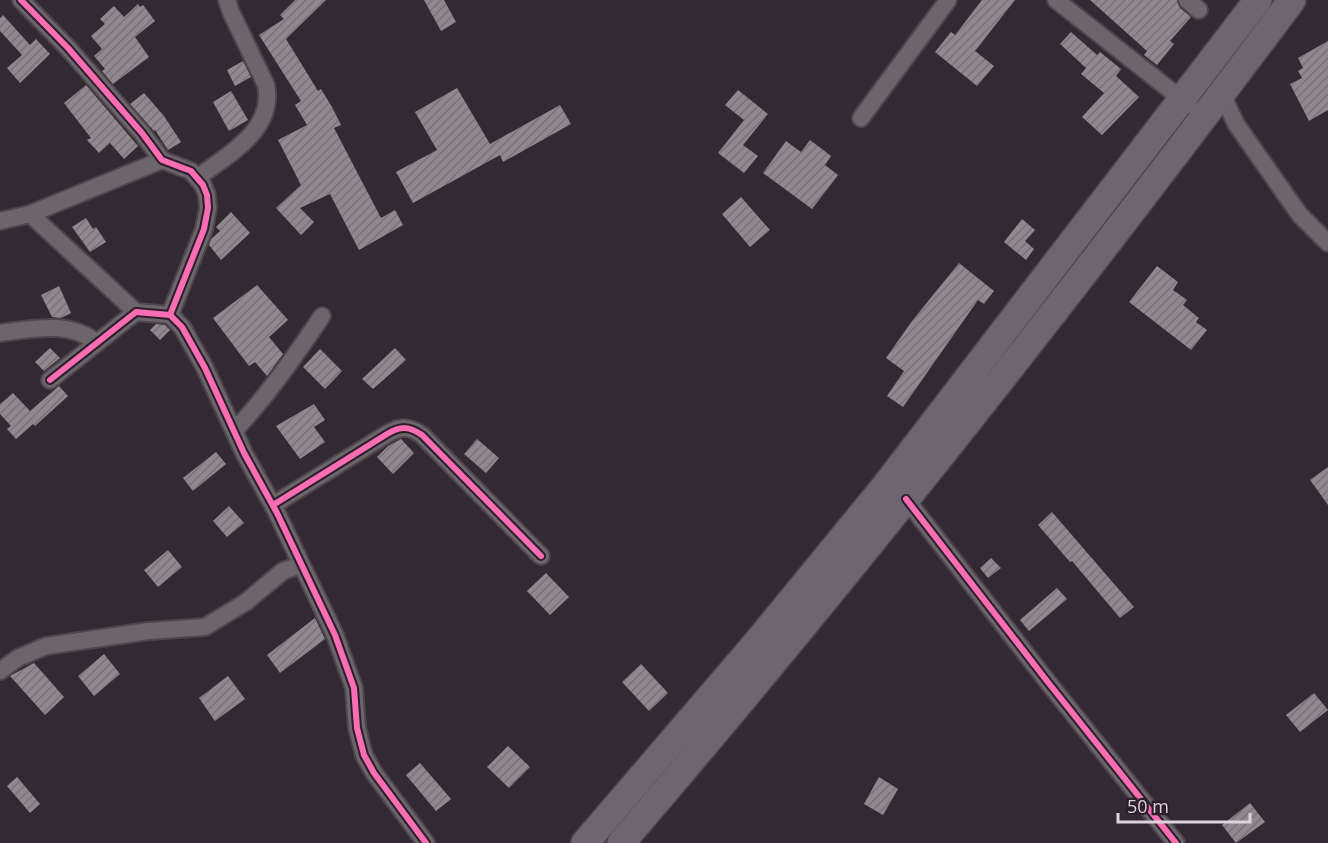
<svg xmlns="http://www.w3.org/2000/svg" width="1328" height="843" font-family="'Open Sans',sans-serif">
  <style>
    .building { fill: url(#building-hatch) }
    .lines { fill: none; stroke-linecap: round; stroke-linejoin: round }
    .minor-casing { stroke: #4d464c; stroke-width: 20 }
    .trunk-casing { stroke: #4d464c; stroke-width: 30 }
    .minor { stroke: #6c666c; stroke-width: 16 }
    .trunk { stroke: #6d6670; stroke-width: 27 }
    .cycleway-casing { stroke: #2c1e2b; stroke-width: 10 }
    .cycleway { stroke: #f96db3; stroke-width: 6 }
  </style>
  <defs>
    <pattern id="building-hatch" width="6" height="6" patternUnits="userSpaceOnUse" patternTransform="scale(1.5)"><rect width="6" height="6" fill="#90888c"/><path d="M-1 1l2-2M0 6l6-6M5 7l2-2" fill="none" stroke="#797276"/></pattern>
  </defs>
  <rect width="100%" height="100%" fill="#322a32"/>
  <g class="building">
    <path d="M 295,0 L 326,0 L 286,39 L 318,91 L 321,89 L 332,107 L 341,125 L 334,128 L 381,218 L 395,210 L 403,225 L 359,250 L 330,194 L 300,208 L 314,222 L 301,235 L 276,208 L 301,185 L 278,140 L 307,125 L 295,105 L 301,101 L 259,35 L 284,19 L 280,15 Z"/>
    <path d="M 424,0 L 444,0 L 456,22 L 441,31 Z"/>
    <path d="M 982,0 L 1015,0 L 975,51 L 994,66 L 977,86 L 935,52 L 951,32 L 955,35 Z"/>
    <path d="M 1090,0 L 1177,0 L 1180,8 L 1191,17 L 1170,41 L 1174,44 L 1157,65 L 1144,55 L 1147,51 Z"/>
    <path d="M 138,4 L 140,7 L 143,5 L 155,21 L 135,37 L 149,57 L 113,84 L 102,71 L 105,69 L 94,56 L 102,49 L 91,36 L 105,24 L 100,19 L 114,6 L 124,17 Z"/>
    <path d="M 3,15 L 30,45 L 36,39 L 50,54 L 20,83 L 7,68 L 22,55 L 0,31 L 0,18 Z"/>
    <path d="M 1071,32 L 1097,55 L 1100,52 L 1121,69 L 1116,76 L 1139,97 L 1102,135 L 1082,117 L 1104,93 L 1081,74 L 1086,68 L 1060,44 Z"/>
    <path d="M 1328,41 L 1328,110 L 1309,121 L 1290,84 L 1302,78 L 1298,71 L 1303,68 L 1298,58 Z"/>
    <path d="M 243,61 L 251,77 L 235,86 L 227,70 Z"/>
    <path d="M 86,85 L 138,146 L 124,159 L 110,143 L 99,153 L 87,140 L 91,138 L 64,103 Z"/>
    <path d="M 457,88 L 490,144 L 560,105 L 571,124 L 503,162 L 500,155 L 413,203 L 396,172 L 437,150 L 415,112 Z"/>
    <path d="M 738,90 L 768,114 L 743,145 L 758,156 L 744,173 L 718,153 L 744,120 L 725,105 Z"/>
    <path d="M 231,91 L 248,120 L 229,131 L 213,102 Z"/>
    <path d="M 144,93 L 164,116 L 181,142 L 168,150 L 155,130 L 154,131 L 130,104 Z"/>
    <path d="M 810,140 L 831,156 L 825,165 L 838,175 L 812,209 L 763,173 L 786,141 L 801,152 Z"/>
    <path d="M 741,197 L 770,230 L 750,247 L 722,214 Z"/>
    <path d="M 231,212 L 250,233 L 221,260 L 209,245 L 211,239 L 220,231 L 216,227 Z"/>
    <path d="M 86,218 L 93,229 L 96,227 L 106,242 L 90,252 L 72,227 Z"/>
    <path d="M 1022,219 L 1035,230 L 1025,241 L 1034,249 L 1026,260 L 1004,242 Z"/>
    <path d="M 959,263 L 994,291 L 984,304 L 978,300 L 903,407 L 887,396 L 904,371 L 886,358 L 912,321 Z"/>
    <path d="M 1157,266 L 1178,282 L 1173,290 L 1187,300 L 1183,305 L 1199,318 L 1196,322 L 1207,330 L 1191,350 L 1129,302 Z"/>
    <path d="M 257,285 L 288,320 L 269,337 L 283,354 L 267,376 L 255,362 L 249,366 L 213,318 Z"/>
    <path d="M 59,286 L 71,313 L 61,318 L 52,317 L 41,295 Z"/>
    <path d="M 156,324 L 165,325 L 170,330 L 160,340 L 150,330 Z"/>
    <path d="M 50,348 L 60,358 L 44,371 L 35,362 Z"/>
    <path d="M 395,348 L 406,360 L 373,389 L 362,379 Z"/>
    <path d="M 320,349 L 342,371 L 325,389 L 303,367 Z"/>
    <path d="M 59,386 L 68,396 L 35,426 L 33,424 L 16,439 L 7,429 L 11,426 L 0,414 L 0,404 L 13,393 L 30,411 Z"/>
    <path d="M 314,404 L 325,420 L 314,427 L 325,442 L 300,459 L 276,426 Z"/>
    <path d="M 401,439 L 414,453 L 393,474 L 377,457 L 388,446 Z"/>
    <path d="M 477,439 L 499,458 L 486,473 L 464,454 Z"/>
    <path d="M 216,452 L 226,464 L 193,491 L 183,478 Z"/>
    <path d="M 1328,467 L 1328,505 L 1310,480 Z"/>
    <path d="M 229,506 L 244,523 L 227,537 L 213,521 Z"/>
    <path d="M 1052,512 L 1134,607 L 1120,618 L 1072,561 L 1070,562 L 1038,525 Z"/>
    <path d="M 168,550 L 182,567 L 158,587 L 144,570 Z"/>
    <path d="M 991,558 L 1001,568 L 988,578 L 980,568 Z"/>
    <path d="M 546,573 L 569,597 L 550,615 L 527,591 Z"/>
    <path d="M 1057,588 L 1067,599 L 1029,631 L 1020,620 Z"/>
    <path d="M 315,618 L 325,639 L 280,673 L 267,655 Z"/>
    <path d="M 104,654 L 120,674 L 94,696 L 78,676 Z"/>
    <path d="M 34,663 L 64,697 L 45,715 L 10,676 Z"/>
    <path d="M 641,664 L 668,693 L 649,711 L 622,682 Z"/>
    <path d="M 228,676 L 245,699 L 215,721 L 199,698 Z"/>
    <path d="M 1314,693 L 1328,710 L 1300,732 L 1286,715 Z"/>
    <path d="M 508,746 L 530,767 L 509,788 L 487,767 Z"/>
    <path d="M 420,763 L 451,799 L 436,811 L 406,775 Z"/>
    <path d="M 17,777 L 40,804 L 30,813 L 7,786 Z"/>
    <path d="M 879,777 L 898,789 L 883,815 L 864,804 Z"/>
    <path d="M 1250,803 L 1265,822 L 1236,843 L 1222,825 Z"/>
  </g>
  <g class="lines">
    <defs>
      <g id="minor">
        <path d="M 21,0 L 68,48 L 142,133 L 162,160 L 191,171 L 203,185 L 207,195 L 208,208 L 204,229 L 170,315"/>
        <path d="M 1056,0 L 1189,105"/>
        <path d="M 1187,0 L 1199,10"/>
        <path d="M 1222,94 L 1236,124 L 1290,201 L 1300,215 L 1328,243"/>
        <path d="M 861,118 L 948,0"/>
        <path d="M 198,177 C 228,155 275,130 266,85 L 231,12 L 227,0"/>
        <path d="M 30,214 L 136,312"/>
        <path d="M 0,221 L 30,214 L 162,160"/>
        <path d="M 0,333 C 33,329 69,320 97,343"/>
        <path d="M 50,380 L 136,312 L 170,315 L 182,327 L 205,368 L 244,453 L 277,513 L 335,635 L 354,688 L 357,728 L 364,755 L 374,773 L 426,843"/>
        <path d="M 234,431 C 268,395 295,356 322,316"/>
        <path d="M 906,499 L 1047,681 L 1176,843"/>
        <path d="M 273,505 L 387,434 C 401,426 409,426 422,435 L 541,556"/>
        <path d="M 0,671 L 18,658 L 46,646 L 149,631 L 205,627 L 246,602 L 283,571 L 301,565"/>
      </g>
      <g id="trunk">
        <path d="M 585,843 L 759,640 L 886,485 L 1258,0"/>
        <path d="M 621,843 C 855,571 1077,287 1292,0"/>
      </g>
    </defs>
    <use href="#minor" class="minor-casing"/>
    <use href="#trunk" class="trunk-casing"/>
    <use href="#minor" class="minor"/>
    <use href="#trunk" class="trunk"/>
    <defs>
      <g id="cycleway">
        <path d="M 21,0 L 68,48 L 142,133 L 162,160 L 191,171 L 203,185 L 207,195 L 208,208 L 204,229 L 170,315"/>
        <path d="M 50,380 L 136,312 L 170,315 L 182,327 L 205,368 L 244,453 L 277,513 L 335,635 L 354,688 L 357,728 L 364,755 L 374,773 L 426,843"/>
        <path d="M 906,499 L 1047,681 L 1176,843"/>
        <path d="M 273,505 L 387,434 C 401,426 409,426 422,435 L 541,556"/>
      </g>
    </defs>
    <use href="#cycleway" class="cycleway-casing"/>
    <use href="#cycleway" class="cycleway"/>
  </g>
  <path d="M1118 813v9h132v-9" fill="none" stroke="#ddd3dc" stroke-width="3"/>
  <text x="1127" y="813" font-size="18" fill="#ddd3dc" stroke="#2c1e2b" stroke-width="4.5" paint-order="stroke">50 m</text>
</svg>
